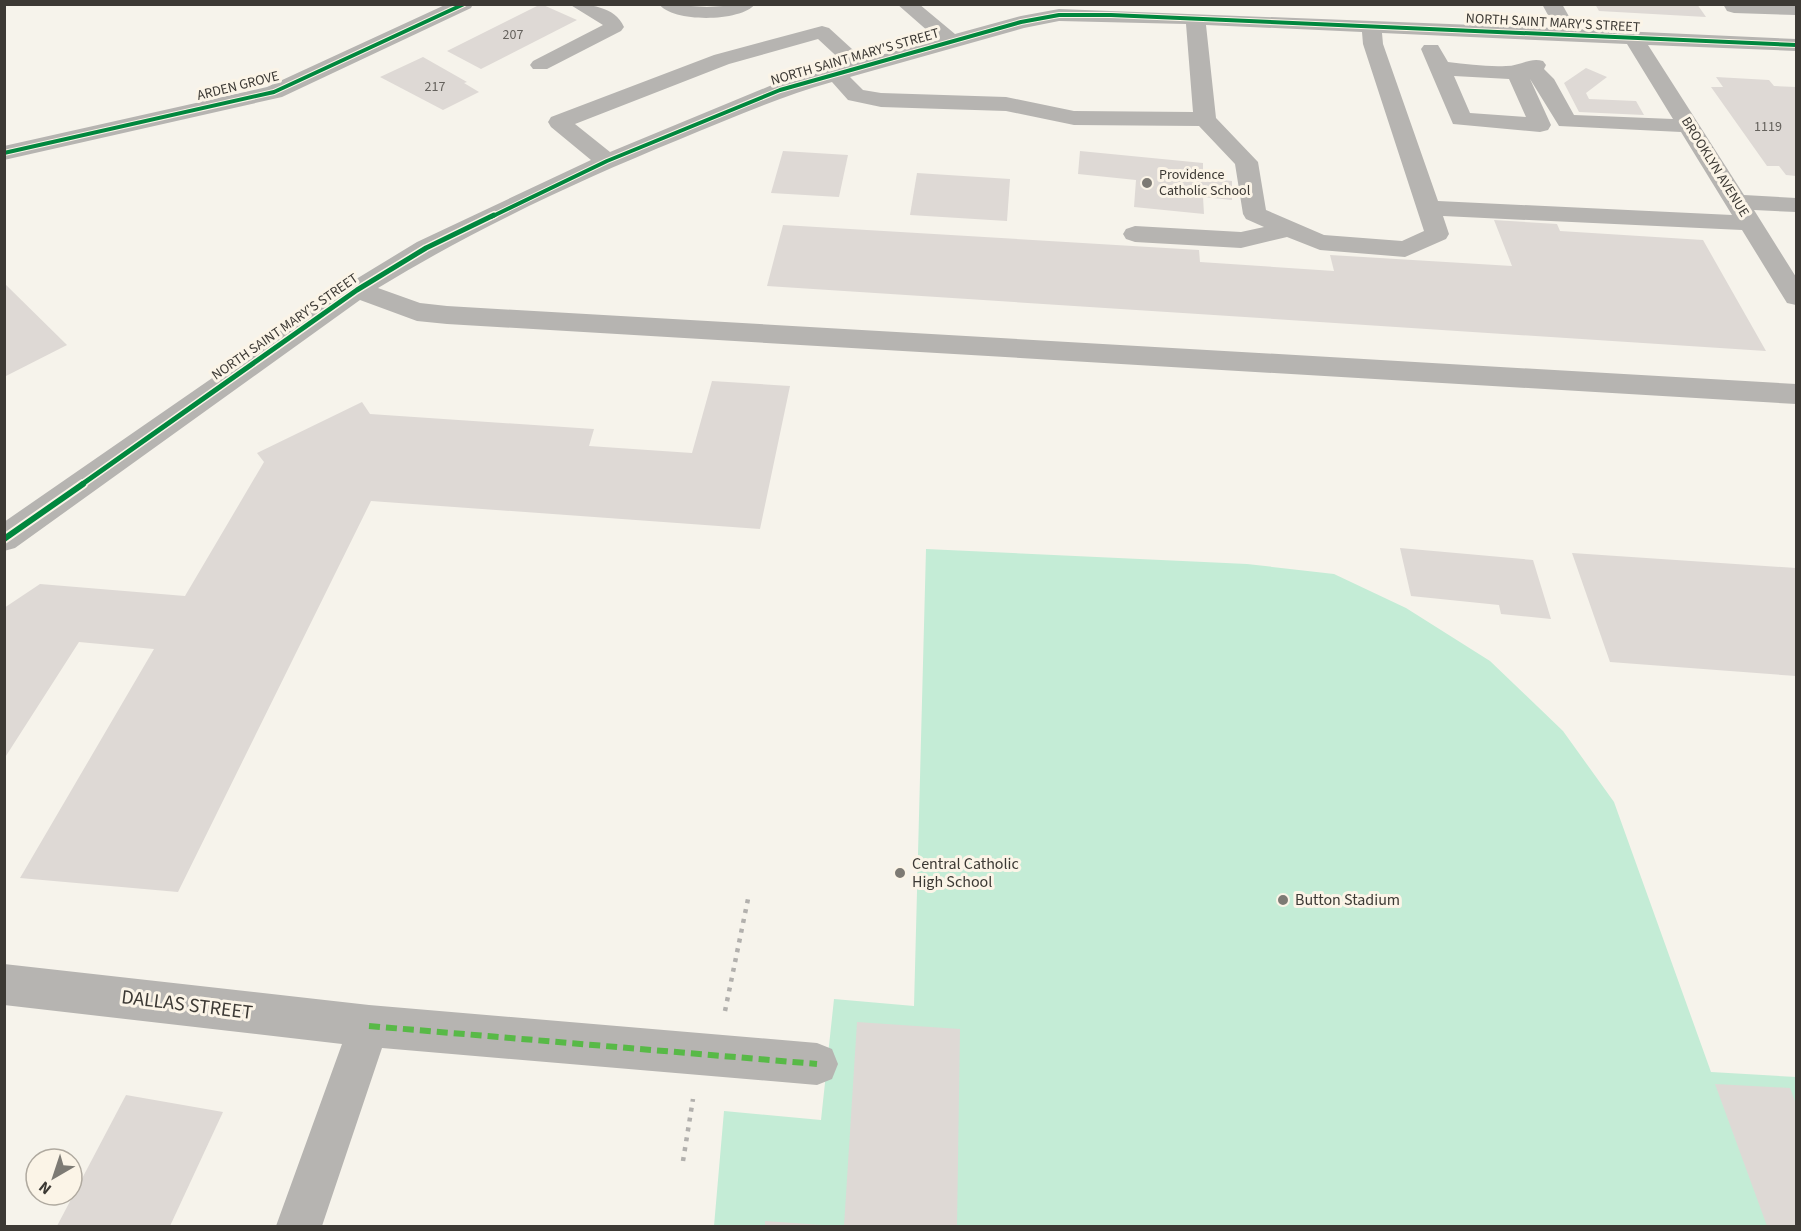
<svg xmlns="http://www.w3.org/2000/svg" width="1801" height="1231" font-family="'Source Sans 3',sans-serif">
  <style>
    .green { fill: #c4ecd6 }
    .building { fill: #ded9d5 }
    .lines { fill: none; stroke-linecap: round; stroke-linejoin: round }
    .path { stroke: #b2b0ad; stroke-width: 4.5; stroke-dasharray: 4 6; stroke-linecap: butt }
    .minor { fill: #b6b4b1; fill-rule: evenodd }
    .quiet { stroke: #58b947; stroke-width: 6; stroke-dasharray: 11 6; stroke-linecap: butt }
    .cycleway-far2-casing { stroke: #fbf4e7; stroke-width: 6 }
    .cycleway-far1-casing { stroke: #fbf4e7; stroke-width: 8 }
    .cycleway-casing { stroke: #fbf4e7; stroke-width: 10 }
    .cycleway-far2 { stroke: #00873e; stroke-width: 4 }
    .cycleway-far1 { stroke: #00873e; stroke-width: 5 }
    .cycleway { stroke: #00873e; stroke-width: 6 }
    .poi-dot { fill: #7d7a74; stroke: #fbf4e7; stroke-width: 2 }
    .labels { text-anchor: middle; dominant-baseline: central; stroke-width: 6; stroke-linejoin: round; paint-order: stroke }
    .far-street-label { font-size: 14px; fill: #3c3934; stroke: #fbf4e7 }
    .number-label { font-size: 14px; fill: #64615c }
    .far-poi-label { font-size: 14px; fill: #3c3934; stroke: #fbf4e7; text-anchor: start }
    .poi-label { font-size: 16px; fill: #3c3934; stroke: #fbf4e7; text-anchor: start }
    .near-street-label { font-size: 20px; fill: #3c3934; stroke: #fbf4e7 }
  </style>
  <rect width="100%" height="100%" fill="#f6f3eb"/>
  <path class="green" d="M 926,549 L 1247,564 L 1334,574 L 1406,608 L 1490,661 L 1563,731 L 1614,802 L 1711,1072 L 1796,1077 L 1796,1226 L 714,1226 L 724,1111 L 821,1120 L 834,999 L 914,1006 Z"/>
  <g class="building">
    <path d="M 541,4 L 577,20 L 481,69 L 447,51 Z"/>
    <path d="M 1595,4 L 1697,4 L 1706,17 L 1599,11 Z"/>
    <path d="M 423,57 L 467,82 L 464,83 L 479,92 L 443,110 L 380,77 Z"/>
    <path d="M 1586,68 L 1607,77 L 1586,93 L 1589,99 L 1636,101 L 1644,115 L 1579,112 L 1564,83 Z"/>
    <path d="M 1716,77 L 1769,80 L 1774,86 L 1796,87 L 1796,176 L 1786,175 L 1779,166 L 1767,166 L 1711,87 L 1723,87 Z"/>
    <path d="M 783,151 L 848,155 L 839,197 L 771,193 Z"/>
    <path d="M 1080,151 L 1203,163 L 1203,178 L 1232,181 L 1232,200 L 1203,197 L 1204,214 L 1134,207 L 1136,180 L 1078,174 Z"/>
    <path d="M 917,173 L 1010,179 L 1007,221 L 910,215 Z"/>
    <path d="M 1494,220 L 1557,224 L 1560,231 L 1703,240 L 1766,351 L 767,286 L 783,225 L 1199,250 L 1200,262 L 1334,271 L 1330,255 L 1512,266 Z"/>
    <path d="M 4,283 L 67,345 L 4,377 Z"/>
    <path d="M 712,381 L 790,386 L 760,529 L 371,501 L 178,892 L 20,878 L 154,649 L 79,642 L 4,759 L 4,608 L 40,584 L 185,596 L 264,462 L 257,453 L 362,402 L 370,414 L 594,429 L 589,446 L 692,453 Z"/>
    <path d="M 1400,548 L 1533,560 L 1551,619 L 1501,614 L 1499,605 L 1411,596 Z"/>
    <path d="M 1572,553 L 1796,568 L 1796,676 L 1610,662 Z"/>
    <path d="M 857,1022 L 960,1029 L 957,1226 L 844,1226 Z"/>
    <path d="M 1715,1084 L 1790,1088 L 1796,1104 L 1796,1226 L 1767,1226 Z"/>
    <path d="M 126,1095 L 223,1112 L 170,1226 L 57,1226 Z"/>
    <path d="M 765,1221 L 822,1225 L 822,1226 L 765,1226 Z"/>
  </g>
  <g class="lines">
    <g class="path">
      <path d="M 725,1011 L 748,899"/>
      <path d="M 683,1161 L 693,1099"/>
    </g>
    <g class="minor">
      <path d="M 447,4 L 473,4 L 471,8 L 282,97 L 4,160 L 4,146 L 267,87 Z"/>
      <path d="M 569,4 C 588,4 615,6 624,27 L 621,31 L 547,69 L 533,69 L 530,65 L 533,61 L 603,25 Z"/>
      <path d="M 659,4 L 707,7 L 755,4 C 742,22 672,23 659,4 Z"/>
      <path d="M 897,4 L 919,4 L 955,34 L 1021,16 L 1059,9 L 1555,28 L 1542,4 L 1562,4 L 1576,29 L 1796,39 L 1796,51 L 1648,45 L 1744,195 L 1796,198 L 1796,212 L 1754,210 L 1796,277 L 1796,305 L 1787,303 L 1742,230 L 1443,216 L 1449,234 L 1446,239 L 1405,257 L 1320,250 L 1287,237 L 1241,248 L 1135,242 L 1126,239 L 1123,234 L 1126,229 L 1135,226 L 1241,232 L 1264,227 L 1246,219 L 1243,214 L 1235,164 L 1199,126 L 1074,125 L 1006,111 L 881,107 L 848,100 L 832,82 C 779,97 729,119 678,140 C 575,182 473,230 378,288 L 420,303 L 447,306 L 1796,384 L 1796,404 L 447,324 L 417,321 L 360,300 L 15,548 L 4,551 L 4,522 L 348,284 L 417,242 L 591,160 L 551,127 L 548,122 L 551,117 L 714,55 L 822,26 L 829,28 L 864,60 L 937,39 ZM 1059,21 L 1186,24 L 1193,112 L 1074,111 L 1006,97 L 881,93 L 863,90 L 850,77 L 1024,28 ZM 1206,25 L 1362,32 L 1363,44 L 1424,231 L 1402,241 L 1324,235 L 1266,210 L 1258,162 L 1216,118 ZM 1382,33 L 1627,44 L 1673,119 L 1574,115 L 1554,79 L 1544,69 L 1546,65 L 1543,61 C 1530,57 1520,66 1506,66 C 1487,67 1467,64 1448,62 L 1438,45 L 1424,45 L 1421,49 L 1453,124 L 1540,132 L 1548,130 L 1551,125 L 1530,79 L 1559,126 L 1681,132 L 1732,215 L 1438,201 L 1383,44 ZM 818,39 L 846,65 L 772,85 L 610,152 L 575,124 L 729,64 ZM 1454,76 L 1509,79 L 1526,117 L 1470,113 Z"/>
      <path d="M 1723,4 L 1796,4 L 1796,15 L 1734,13 L 1727,11 Z"/>
      <path d="M 4,964 L 369,1005 L 817,1043 L 832,1049 L 838,1064 L 832,1079 L 817,1085 L 382,1048 L 322,1226 L 276,1226 L 342,1044 L 4,1005 Z"/>
    </g>
    <path class="quiet" d="M 369,1026 L 817,1064"/>
    <defs>
      <g id="cycleway-far2">
        <path d="M 4,153 L 274,92 L 464,4"/>
        <path d="M 491,217 L 607,161 L 780,90 L 1021,22 L 1059,15 L 1111,15 L 1796,45"/>
      </g>
      <path id="cycleway-far1" d="M 81,485 L 357,290 L 426,248 L 494,215"/>
      <path id="cycleway" d="M 4,539 L 83,484"/>
    </defs>
    <use href="#cycleway-far2" class="cycleway-far2-casing"/>
    <use href="#cycleway-far1" class="cycleway-far1-casing"/>
    <use href="#cycleway" class="cycleway-casing"/>
    <use href="#cycleway-far2" class="cycleway-far2"/>
    <use href="#cycleway-far1" class="cycleway-far1"/>
    <use href="#cycleway" class="cycleway"/>
  </g>
  <g class="poi-dot">
    <circle cx="1147" cy="183" r="6"/>
    <circle cx="900" cy="873" r="6"/>
    <circle cx="1283" cy="900" r="6"/>
  </g>
  <g class="labels">
    <g class="far-street-label">
      <text transform="translate(1553 23) rotate(3)">NORTH SAINT MARY'S STREET</text>
      <text transform="translate(855 57) rotate(-16)">NORTH SAINT MARY'S STREET</text>
      <text transform="translate(238 86) rotate(-14)">ARDEN GROVE</text>
      <text transform="translate(1715 167) rotate(58)">BROOKLYN AVENUE</text>
      <text transform="translate(285 327) rotate(-35)">NORTH SAINT MARY'S STREET</text>
    </g>
    <g class="number-label">
      <text x="513" y="35">207</text>
      <text x="435" y="87">217</text>
      <text x="1768" y="127">1119</text>
    </g>
    <g class="far-poi-label">
      <text x="1159" y="175">Providence<tspan x="1159" dy="16">Catholic School</tspan></text>
    </g>
    <g class="poi-label">
      <text x="912" y="864">Central Catholic<tspan x="912" dy="18">High School</tspan></text>
      <text x="1295" y="900">Button Stadium</text>
    </g>
    <g class="near-street-label">
      <text transform="translate(187 1005) rotate(7)">DALLAS STREET</text>
    </g>
  </g>
  <rect width="1801" height="1231" fill="none" stroke="#3c3934" stroke-width="12"/>
  <g transform="translate(54 1177) rotate(219)"><circle r="28" fill="#fbf4e7" stroke="#afa99f" stroke-width="1.5"/>
  <path d="M0-4.5L10 22L0 15L-10 22Z" fill="#7d7a74"/>
  <text y="-9" font-size="16" font-weight="bold" text-anchor="middle" fill="#3c3934">N</text>
  </g>
</svg>
